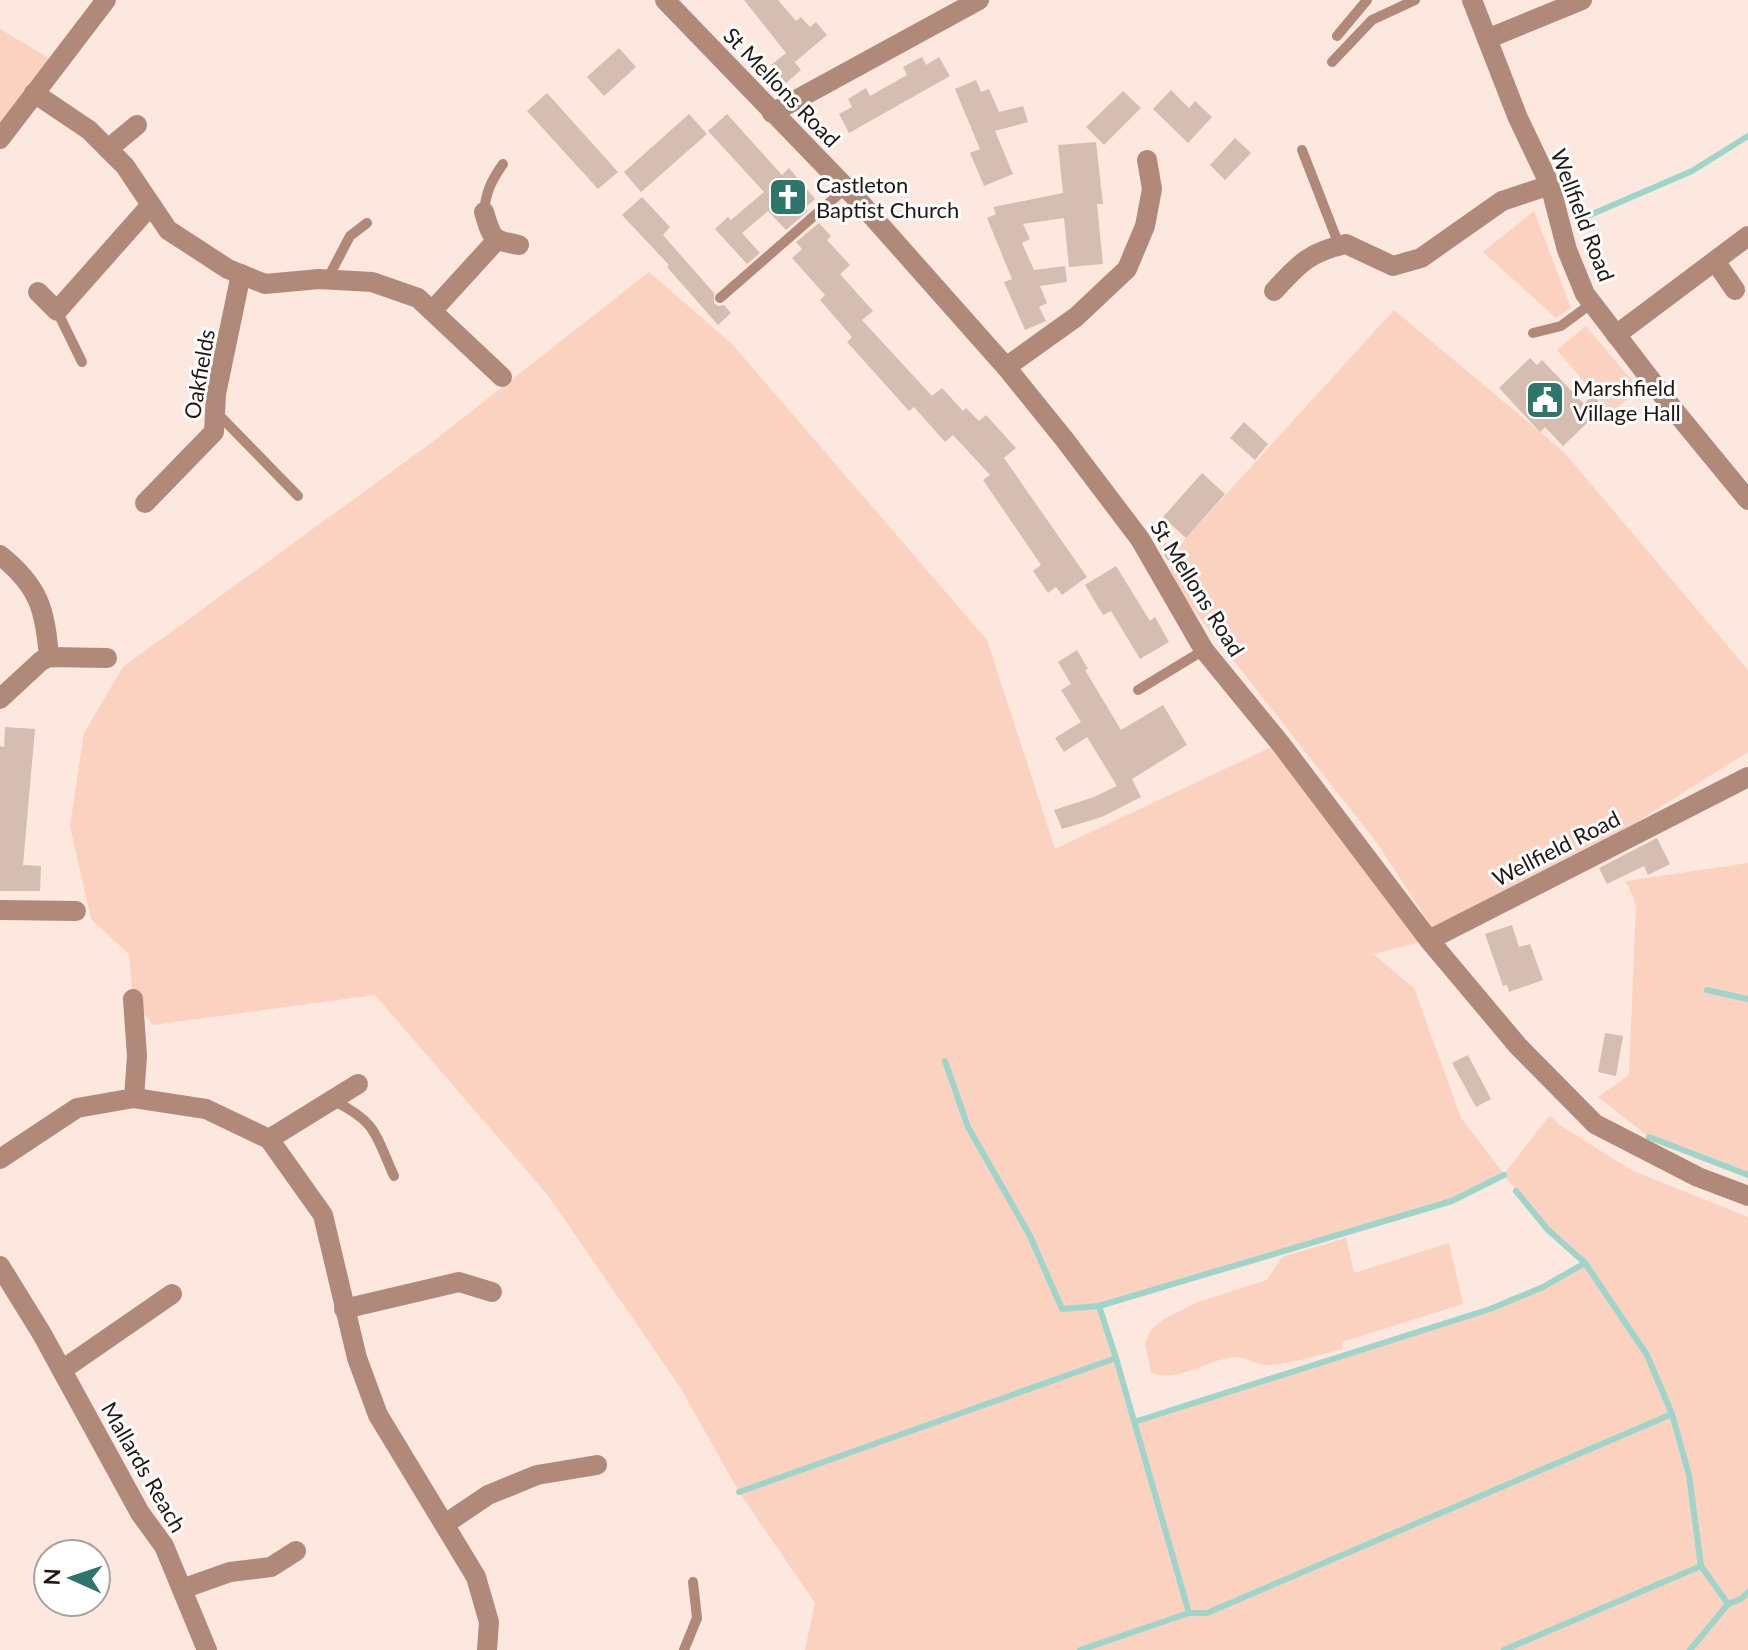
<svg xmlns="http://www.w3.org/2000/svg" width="1748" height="1650" font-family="Lato,sans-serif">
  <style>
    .green { fill: #fbd1bf; fill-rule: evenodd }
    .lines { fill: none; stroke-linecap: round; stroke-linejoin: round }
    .stream { stroke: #9ed5cb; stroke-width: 6 }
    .building { fill: #d6bdb2 }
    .service { stroke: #b08979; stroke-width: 10 }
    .minor { stroke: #b08979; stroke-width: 20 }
    .tertiary { stroke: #b08979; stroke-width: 20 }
    .labels { text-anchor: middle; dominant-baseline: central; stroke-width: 6; stroke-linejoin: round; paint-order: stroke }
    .street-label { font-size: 22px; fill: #211814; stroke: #fff }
    .poi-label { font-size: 22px; fill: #211814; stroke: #fff; text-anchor: start }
  </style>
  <rect width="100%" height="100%" fill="#fde8df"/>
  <g class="green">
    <path d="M 0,29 L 57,63 L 0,139 Z"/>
    <path d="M 1534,211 L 1571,308 L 1556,318 L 1483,252 Z"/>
    <path d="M 649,272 L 732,344 L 987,640 L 1055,849 L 1280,743 L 1429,940 L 1373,954 L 1414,988 L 1461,1118 L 1504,1174 L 1550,1115 L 1558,1124 L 1631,1170 L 1748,1217 L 1748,1650 L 805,1650 L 815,1603 L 739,1492 L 680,1387 L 547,1194 L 375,995 L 153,1025 L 133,999 L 129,954 L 91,919 L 70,826 L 84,733 L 123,667 L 427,446 ZM 1504,1175 L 1547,1229 L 1585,1263 L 1543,1287 L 1490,1309 L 1134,1421 L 1100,1306 L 1452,1201 Z"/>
    <path d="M 1394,310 L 1564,452 L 1748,670 L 1748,752 L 1635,823 L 1432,927 L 1377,843 L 1182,595 L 1170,569 L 1179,546 Z"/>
    <path d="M 1586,326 L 1639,389 L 1611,413 L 1557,350 Z"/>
    <path d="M 1748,863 L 1748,1175 L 1649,1137 L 1598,1097 L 1629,1075 L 1636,905 L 1626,881 Z"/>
    <path d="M 1346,1238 L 1354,1273 L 1449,1243 L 1463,1304 L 1342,1342 L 1343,1349 C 1320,1354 1293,1364 1270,1365 C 1255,1366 1246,1354 1228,1358 C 1205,1362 1173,1384 1151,1372 L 1145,1343 L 1151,1330 L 1164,1319 L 1198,1302 L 1267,1280 L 1282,1257 Z"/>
  </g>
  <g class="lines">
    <g class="stream">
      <path d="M 1583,218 L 1692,171 L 1748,136"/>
      <path d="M 1707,990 L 1748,999"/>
      <path d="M 945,1061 L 968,1127 L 1030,1236 L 1062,1309 L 1099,1306 L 1452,1201 L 1504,1175"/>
      <path d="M 1649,1137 L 1748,1175"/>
      <path d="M 1516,1191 L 1547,1229 L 1585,1263 L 1647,1355 L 1672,1414 L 1689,1475 L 1701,1566 L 1728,1604"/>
      <path d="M 1099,1306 L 1116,1358 L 1189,1613"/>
      <path d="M 1134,1422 L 1490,1309 L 1543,1287 L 1585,1263"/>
      <path d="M 739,1492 L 1116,1358"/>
      <path d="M 1080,1650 L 1189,1613 L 1207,1613 L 1672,1414"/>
      <path d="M 1504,1650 L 1701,1566"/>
      <path d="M 1690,1650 L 1728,1604 L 1741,1599 L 1748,1592"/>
    </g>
  </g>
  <g class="building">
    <path d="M 744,0 L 778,0 L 796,21 L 801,17 L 810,27 L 816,22 L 827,35 L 795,62 L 789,55 L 801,70 L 786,83 L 771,65 L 786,53 Z"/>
    <path d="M 619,48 L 636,67 L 604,96 L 587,77 Z"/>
    <path d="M 922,57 L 926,65 L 939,57 L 950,76 L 849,133 L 839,114 L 852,107 L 848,99 L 866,88 L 870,96 L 907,75 L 903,67 Z"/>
    <path d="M 976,80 L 981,92 L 989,89 L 999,112 L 1023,106 L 1028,122 L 995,131 L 1013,174 L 984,186 L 970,153 L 980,149 L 955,89 Z"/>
    <path d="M 1171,90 L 1189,108 L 1195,101 L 1212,117 L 1188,143 L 1153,109 Z"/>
    <path d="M 1123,91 L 1141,108 L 1104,145 L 1086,127 Z"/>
    <path d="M 547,93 L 618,172 L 598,189 L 527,111 Z"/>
    <path d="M 689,114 L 707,134 L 641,192 L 624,172 Z"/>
    <path d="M 727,114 L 782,175 L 789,168 L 815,199 L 805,208 L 808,211 L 786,230 L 768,211 L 742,233 L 760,253 L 747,264 L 715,229 L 728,217 L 731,220 L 764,192 L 708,131 Z"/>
    <path d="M 1235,138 L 1251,153 L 1225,180 L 1210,165 Z"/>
    <path d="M 1096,142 L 1103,204 L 1097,204 L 1103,264 L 1069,267 L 1064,218 L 1023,224 L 1030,239 L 1022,243 L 1034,270 L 1065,266 L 1067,282 L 1040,286 L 1047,303 L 1039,307 L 1046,321 L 1025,330 L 1004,282 L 1012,279 L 987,218 L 996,214 L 993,207 L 1063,193 L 1058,145 Z"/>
    <path d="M 642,197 L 670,227 L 663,235 L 714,293 L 714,303 L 718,306 L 724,305 L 731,313 L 718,325 L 667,267 L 669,265 L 622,215 Z"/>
    <path d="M 819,223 L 831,236 L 827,240 L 850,265 L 840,274 L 873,311 L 862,320 L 932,396 L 942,388 L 963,411 L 966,408 L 979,421 L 986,415 L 1016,448 L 1004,458 L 1087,577 L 1062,595 L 1056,587 L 1048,593 L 1033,571 L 1041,565 L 983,480 L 990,475 L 953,435 L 945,442 L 914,407 L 909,411 L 847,342 L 852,337 L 820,300 L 825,295 L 792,258 L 802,249 L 796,242 Z"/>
    <path d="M 1530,358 L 1537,365 L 1542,360 L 1584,404 L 1593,395 L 1604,407 L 1563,446 L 1545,427 L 1540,432 L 1499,388 Z"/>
    <path d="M 1244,422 L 1268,444 L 1255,460 L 1230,438 Z"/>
    <path d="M 1202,473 L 1225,494 L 1186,538 L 1163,517 Z"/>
    <path d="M 1166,543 L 1178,557 L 1170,564 L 1160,548 Z"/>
    <path d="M 1116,566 L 1150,621 L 1155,617 L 1169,642 L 1140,659 L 1111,611 L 1103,615 L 1085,585 Z"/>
    <path d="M 1077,650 L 1088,669 L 1085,670 L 1121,730 L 1163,705 L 1187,745 L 1132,779 L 1141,797 L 1102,817 L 1062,829 L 1054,810 L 1094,797 L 1117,786 L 1087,737 L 1064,752 L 1055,738 L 1081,722 L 1061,690 L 1071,684 L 1058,662 Z"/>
    <path d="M 5,727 L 35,729 L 23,865 L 41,866 L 40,891 L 0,891 L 0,746 L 4,747 Z"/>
    <path d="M 1657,838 L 1670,864 L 1648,875 L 1644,866 L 1607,884 L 1599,868 Z"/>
    <path d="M 1512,925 L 1519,947 L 1530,944 L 1543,980 L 1509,992 L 1507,985 L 1503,986 L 1485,934 Z"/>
    <path d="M 1605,1033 L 1623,1036 L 1616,1076 L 1598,1072 Z"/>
    <path d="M 1468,1055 L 1491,1099 L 1476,1107 L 1452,1063 Z"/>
  </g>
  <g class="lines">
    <g class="service">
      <path d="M 1337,36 L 1367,0"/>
      <path d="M 1332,62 L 1372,20 L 1415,0"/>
      <path d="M 1302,150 L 1339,245"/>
      <path d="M 484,212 C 486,192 491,181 503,164"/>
      <path d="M 327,280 L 350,236 L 367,223"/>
      <path d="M 720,298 L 846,188"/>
      <path d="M 57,311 L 82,362"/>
      <path d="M 1533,333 L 1561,326 L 1592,303"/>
      <path d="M 217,413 L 298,496"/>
      <path d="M 1138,690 L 1204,650"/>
      <path d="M 334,1101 C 377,1122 375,1134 394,1176"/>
      <path d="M 684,1650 L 697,1618 L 693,1582"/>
    </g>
    <g class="minor">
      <path d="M 1472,0 L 1518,118 L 1550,185 L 1567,250 L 1585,294 L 1674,410 L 1748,500"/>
      <path d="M 1487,39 L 1582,0"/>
      <path d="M 34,93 L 89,130 L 125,166 L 168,230 L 228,269 L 265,284 L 319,279 L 372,282 L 418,298 L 502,377"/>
      <path d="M 772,113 L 979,0"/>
      <path d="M 108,149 L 137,125"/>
      <path d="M 484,212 C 492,239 492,240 519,245"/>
      <path d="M 1715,261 L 1735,290"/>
      <path d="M 1274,291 C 1299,264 1309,252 1346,244 L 1393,266 L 1421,258 L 1502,201 L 1550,185"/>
      <path d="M 38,292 L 57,311 L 151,205"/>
      <path d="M 433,310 L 496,241"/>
      <path d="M 1616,335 L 1748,236"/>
      <path d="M 1006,367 L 1076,317 L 1127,269 L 1145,226 L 1152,189 L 1147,160"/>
      <path d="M 145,503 L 214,432 L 216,394 L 241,274"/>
      <path d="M 0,555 C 39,586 45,609 49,657"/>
      <path d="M 0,699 L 41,661 L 49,657 L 107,658"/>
      <path d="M 0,910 L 76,911"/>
      <path d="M 1429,940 L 1748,777"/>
      <path d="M 133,999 L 137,1056 L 134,1098"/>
      <path d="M 269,1139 L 358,1084"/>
      <path d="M 0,1159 L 77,1108 L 134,1098 L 206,1109 L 269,1139 L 323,1215 L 357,1358 L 378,1415 L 476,1577 L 489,1622 L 487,1650"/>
      <path d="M 0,1266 L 42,1334 L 140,1513 L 164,1546 L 207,1650"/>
      <path d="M 344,1309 L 459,1282 L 492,1292"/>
      <path d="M 62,1370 L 172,1294"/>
      <path d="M 445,1524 L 488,1495 L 537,1475 L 597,1465"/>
      <path d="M 182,1589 L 230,1572 L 271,1567 L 296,1551"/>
    </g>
    <g class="tertiary">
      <path d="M 665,0 L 857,199 L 1006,367 L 1065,440 L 1140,539 L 1204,650 L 1280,743 L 1429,940 L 1518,1046 L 1595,1124 L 1698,1177 L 1748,1196"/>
      <path d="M 0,139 L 106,0"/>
    </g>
  </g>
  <defs>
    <symbol id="church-square" viewBox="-11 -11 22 22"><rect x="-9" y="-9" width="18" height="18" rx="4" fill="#2e756b" stroke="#fff"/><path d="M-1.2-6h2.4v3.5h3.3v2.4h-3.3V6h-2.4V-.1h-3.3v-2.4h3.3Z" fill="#fff"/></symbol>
    <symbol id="civic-square" viewBox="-11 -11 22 22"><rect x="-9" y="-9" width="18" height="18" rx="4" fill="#2e756b" stroke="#fff"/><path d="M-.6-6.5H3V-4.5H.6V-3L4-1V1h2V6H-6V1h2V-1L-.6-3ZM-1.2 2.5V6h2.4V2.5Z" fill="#fff"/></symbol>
  </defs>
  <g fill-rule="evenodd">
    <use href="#church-square" x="766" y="175" width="44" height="44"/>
    <use href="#civic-square" x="1523" y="378" width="44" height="44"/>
  </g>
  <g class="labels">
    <g class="street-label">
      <text transform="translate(782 87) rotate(46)">St Mellons Road</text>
      <text transform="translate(1583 215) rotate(69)">Wellfield Road</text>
      <text transform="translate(199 374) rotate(-80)">Oakfields</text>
      <text transform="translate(1198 588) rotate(58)">St Mellons Road</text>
      <text transform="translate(1556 848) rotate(-27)">Wellfield Road</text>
      <text transform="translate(144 1467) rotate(60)">Mallards Reach</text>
    </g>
    <g class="poi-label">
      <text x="816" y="184">Castleton<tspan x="816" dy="25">Baptist Church</tspan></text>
      <text x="1573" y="387">Marshfield<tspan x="1573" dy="25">Village Hall</tspan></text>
    </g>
  </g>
  <g transform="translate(72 1578) rotate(273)"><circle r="38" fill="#ffffff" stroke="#a6a3a1" stroke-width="2"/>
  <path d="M0-6L14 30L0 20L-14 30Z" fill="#2e756b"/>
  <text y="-12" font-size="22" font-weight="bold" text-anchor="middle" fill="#211814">N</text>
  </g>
</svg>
